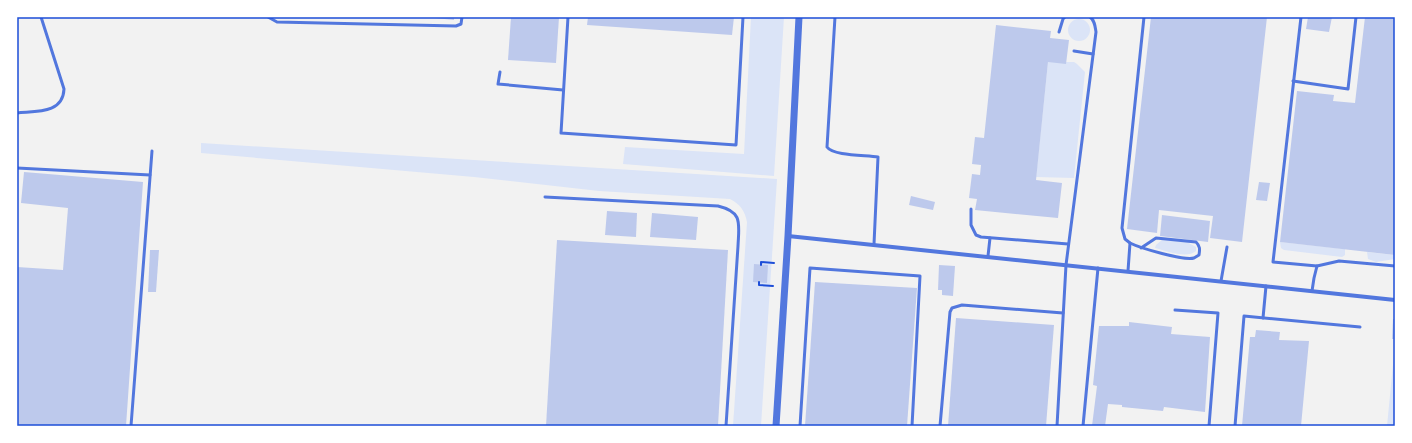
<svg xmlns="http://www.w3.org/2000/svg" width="1412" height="443" font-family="'Roboto Serif',serif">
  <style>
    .green { fill: #dbe4f7 }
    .building { fill: #bdc9ec }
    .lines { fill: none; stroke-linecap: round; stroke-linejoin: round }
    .path { stroke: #1d4ed8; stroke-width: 2 }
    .service { stroke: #5277de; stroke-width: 3 }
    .minor { stroke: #5277de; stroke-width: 4 }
    .tertiary { stroke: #5277de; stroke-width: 7 }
    .neatline { fill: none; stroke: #1d4ed8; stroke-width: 1.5 }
  </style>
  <rect width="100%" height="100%" fill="#f2f2f2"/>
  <g class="green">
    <path d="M 751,17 L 784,17 L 774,176 L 623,164 L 625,147 L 744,154 Z"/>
    <circle cx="1079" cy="30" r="11"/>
    <path d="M 1048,62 L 1074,62 L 1077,64 L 1085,72 L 1074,178 L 1036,177 Z"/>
    <path d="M 201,143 L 777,179 L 761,426 L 733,426 L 747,222 C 745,211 740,204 730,199 L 599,191 L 474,177 L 201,153 Z"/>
    <path d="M 1162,240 L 1187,242 L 1196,247 L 1196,251 C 1187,259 1166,251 1155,248 L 1156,245 Z"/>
    <path d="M 1280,242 L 1345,249 L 1345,255 L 1342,257 L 1284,250 L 1281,248 Z"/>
    <path d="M 1367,252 L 1395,255 L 1395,259 L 1376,262 L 1368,259 Z"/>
    <path d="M 1395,344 L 1395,426 L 1387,426 Z"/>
  </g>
  <g class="building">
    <path d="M 435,17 L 454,17 L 454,20 L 435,18 Z"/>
    <path d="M 511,17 L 559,17 L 556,63 L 508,60 Z"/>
    <path d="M 588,17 L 734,17 L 732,35 L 587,25 Z"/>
    <path d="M 1151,17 L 1267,17 L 1242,242 L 1210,238 L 1213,216 L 1159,210 L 1157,233 L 1127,229 Z"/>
    <path d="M 1308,17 L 1332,17 L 1329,32 L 1306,29 Z"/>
    <path d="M 1365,17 L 1395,17 L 1395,255 L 1280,242 L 1297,91 L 1334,95 L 1333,101 L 1355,103 Z"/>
    <path d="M 996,25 L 1051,31 L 1050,38 L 1069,40 L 1066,64 L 1048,62 L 1036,180 L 1062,183 L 1058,218 L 975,210 L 977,199 L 969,198 L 972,174 L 980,175 L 981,165 L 972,164 L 975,137 L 984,138 Z"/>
    <path d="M 24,172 L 143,182 L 126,426 L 17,426 L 17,267 L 63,270 L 68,208 L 21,203 Z"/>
    <path d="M 1259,182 L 1270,183 L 1267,201 L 1256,200 Z"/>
    <path d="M 911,196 L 935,202 L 933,210 L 909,205 Z"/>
    <path d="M 607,211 L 637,213 L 636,237 L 605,235 Z"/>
    <path d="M 652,213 L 698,217 L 696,240 L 650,237 Z"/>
    <path d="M 1162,215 L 1210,221 L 1208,242 L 1160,236 Z"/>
    <path d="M 557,240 L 728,250 L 718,426 L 546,426 Z"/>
    <path d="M 150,250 L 159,250 L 156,292 L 148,292 Z"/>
    <path d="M 754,264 L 768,265 L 767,283 L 753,282 Z"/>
    <path d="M 939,265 L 955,266 L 953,296 L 942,295 L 942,290 L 938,290 Z"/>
    <path d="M 815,282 L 917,288 L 907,426 L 805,426 Z"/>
    <path d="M 956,318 L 1054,325 L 1046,426 L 948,426 Z"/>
    <path d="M 1393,319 L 1395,319 L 1395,339 L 1392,339 Z"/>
    <path d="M 1129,322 L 1172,327 L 1171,334 L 1210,337 L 1205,412 L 1164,407 L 1163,411 L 1122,407 L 1122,405 L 1108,404 L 1105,426 L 1092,426 L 1097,386 L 1093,385 L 1099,326 L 1129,326 Z"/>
    <path d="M 1256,330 L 1280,332 L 1279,340 L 1309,341 L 1301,426 L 1242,426 L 1250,337 L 1255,337 Z"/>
  </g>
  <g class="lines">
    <g class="path">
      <path d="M 761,265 L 761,262 L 774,263"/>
      <path d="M 759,282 L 759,285 L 773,286"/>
    </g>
    <g class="service">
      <path d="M 268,17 L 277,22 L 456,26 L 461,24 L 462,17"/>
      <path d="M 568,17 L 561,133 L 736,145 L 743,17"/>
      <path d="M 835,17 L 827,147 C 833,156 866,155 878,157 L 874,244"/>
      <path d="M 1301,17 L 1273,262 L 1317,266 L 1339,261 L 1395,266"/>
      <path d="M 1059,32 L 1063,19 L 1065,17"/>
      <path d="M 1074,51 L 1093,54"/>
      <path d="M 500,72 L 498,84 L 563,90"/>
      <path d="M 1293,81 L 1348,89 L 1356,17"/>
      <path d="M 17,113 C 36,111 63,114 64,89 L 41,17"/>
      <path d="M 17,168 L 150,175"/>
      <path d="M 545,197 L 718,206 C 743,212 739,223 738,246 L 726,426"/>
      <path d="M 971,209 L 971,225 L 976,235 L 981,237 L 1068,244"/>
      <path d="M 1130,243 C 1140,248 1184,261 1194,258 C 1194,258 1199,255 1199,255 C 1200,249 1200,246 1196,242 L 1156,238 L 1141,248"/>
      <path d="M 988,256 L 990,238"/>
      <path d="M 1128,271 L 1130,243 L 1125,239 L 1122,228 L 1144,17"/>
      <path d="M 1221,281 L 1227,247"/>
      <path d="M 1312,291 L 1314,278 L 1317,266"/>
      <path d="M 1175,310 L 1218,313 L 1209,426"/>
      <path d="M 1263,318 L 1266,286"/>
      <path d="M 131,426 L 152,151"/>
      <path d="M 800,426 L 810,268 L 920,276 L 912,426"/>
      <path d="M 940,426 L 950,312 L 952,308 L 962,305 L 1063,313"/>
      <path d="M 1057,426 L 1066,265 L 1096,32 C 1095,26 1095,21 1090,17"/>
      <path d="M 1083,426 L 1098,268"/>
      <path d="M 1235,426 L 1244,316 L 1360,327"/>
    </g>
    <path class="minor" d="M 788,236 L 1395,300"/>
    <path class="tertiary" d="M 776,426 L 788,236 L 799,17"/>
  </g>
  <rect width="1412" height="443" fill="none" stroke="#ffffff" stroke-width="36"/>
  <rect x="18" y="18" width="1376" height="407" class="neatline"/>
</svg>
